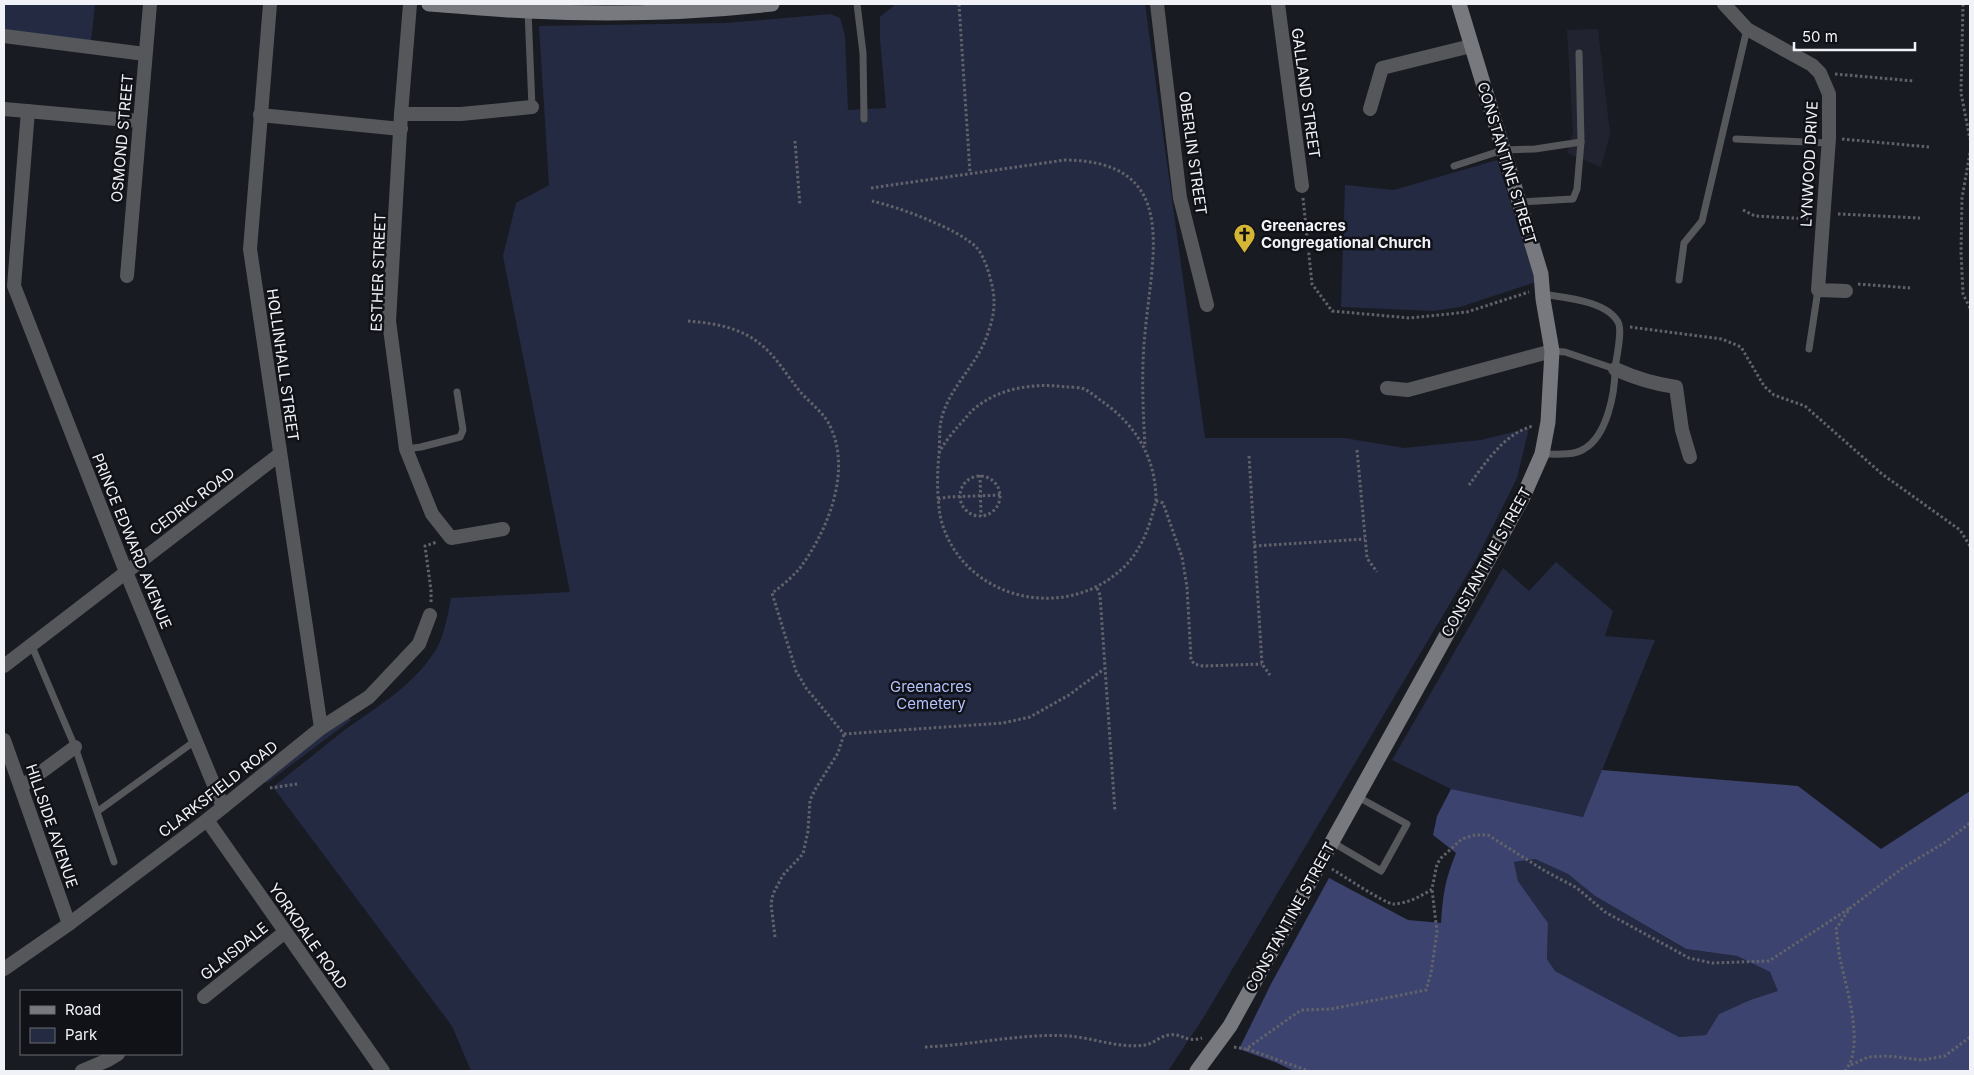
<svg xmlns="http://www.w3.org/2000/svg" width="1974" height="1075" font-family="Inter,sans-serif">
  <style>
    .built { fill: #212430 }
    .green { fill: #252a43 }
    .forest { fill: #3b436e; fill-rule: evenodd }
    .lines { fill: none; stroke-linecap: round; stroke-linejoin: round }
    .path { stroke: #62636a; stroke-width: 3; stroke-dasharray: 2.5 2.5; stroke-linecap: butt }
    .lane { stroke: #56575b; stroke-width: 7 }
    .street { stroke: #56575b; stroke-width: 14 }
    .secondary { stroke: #78797f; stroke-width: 15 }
    .labels { text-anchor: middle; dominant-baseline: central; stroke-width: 5; stroke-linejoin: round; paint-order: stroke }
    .street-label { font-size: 15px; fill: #f1f2f7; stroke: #101218 }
    .poi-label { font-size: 15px; font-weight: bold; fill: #f1f2f7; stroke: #101218; text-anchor: start }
    .park-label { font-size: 15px; fill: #b5c2fc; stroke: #101218 }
  </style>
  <rect width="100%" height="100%" fill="#191b22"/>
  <path class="built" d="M 1598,29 L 1610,134 L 1601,167 L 1567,153 L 1573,132 L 1567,30 Z"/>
  <g class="green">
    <path d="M 5,4 L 95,4 L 91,41 L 9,32 L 4,28 Z"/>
    <path d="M 896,4 L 1145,4 L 1205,438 L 1344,438 L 1404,448 L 1481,440 L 1529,428 L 1517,478 L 1477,558 L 1205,1015 L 1168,1071 L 471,1071 L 452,1026 L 273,787 C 296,769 319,750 342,732 C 376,707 417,684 438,646 C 445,632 448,613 451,598 L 570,592 L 503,256 L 516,203 L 549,185 L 539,26 L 726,23 L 831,14 L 840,18 L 845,36 L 848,110 L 886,108 L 880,39 L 880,17 Z"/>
    <path d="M 1497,160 L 1536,282 L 1460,307 L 1433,311 L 1341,307 L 1345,185 L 1394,190 Z"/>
    <path d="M 1556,562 L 1613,611 L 1605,636 L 1655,640 L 1583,817 L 1451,789 L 1392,760 L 1503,568 L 1529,591 Z"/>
    <path d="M 348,717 L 351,720 L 267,783 L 263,779 Z"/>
    <path d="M 1535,859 L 1568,874 L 1595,896 L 1685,949 L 1737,956 L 1770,972 L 1779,991 L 1750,1000 L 1719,1014 L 1706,1035 L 1679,1037 L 1555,971 L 1547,959 L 1548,923 L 1518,881 L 1514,862 Z"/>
  </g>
  <path class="forest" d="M 1602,770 L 1798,786 L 1881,849 L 1970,791 L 1970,1071 L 1294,1071 L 1275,1062 L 1239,1049 L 1272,982 L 1329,878 L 1408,920 L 1441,923 C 1443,894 1445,880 1456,853 L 1433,835 L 1437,816 L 1451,789 L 1583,817 ZM 1535,859 L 1568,874 L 1595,896 L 1686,949 L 1737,956 L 1770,972 L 1778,991 L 1750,1000 L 1719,1014 L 1706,1035 L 1679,1037 L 1555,971 L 1547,959 L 1548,923 L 1518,881 L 1514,862 Z"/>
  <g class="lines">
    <g class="path">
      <path d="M 959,4 L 970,173"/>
      <path d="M 1963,4 L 1961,93 L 1970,139"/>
      <path d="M 1835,74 L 1914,81"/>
      <path d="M 1842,139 L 1929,147"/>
      <path d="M 795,141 L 800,206"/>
      <path d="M 1970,153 L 1962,198 L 1961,252 L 1963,294 L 1970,308"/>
      <path d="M 871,188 L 1065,160 C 1181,161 1152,254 1145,333 C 1141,371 1143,409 1145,447"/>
      <path d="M 1303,198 L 1312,284 L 1332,311 L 1410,318 L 1467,312 L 1529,292"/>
      <path d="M 872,201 C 898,207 957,228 976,247 C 986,257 995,290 994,304 C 994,316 989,331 985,341 C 973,369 947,391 941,421 C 939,431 940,442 939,452"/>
      <path d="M 1743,210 L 1755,216 L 1811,219"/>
      <path d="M 1838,214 L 1920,218"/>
      <path d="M 1858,284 L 1910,288"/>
      <path d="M 688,321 C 712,323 739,327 759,343 C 775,355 786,374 798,389 C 808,402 823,411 830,426 C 852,471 828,530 800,568 C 792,577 782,586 772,593 L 796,671 L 806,688 L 844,734"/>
      <path d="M 1630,327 L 1722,339 L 1741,347 L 1764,386 L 1774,395 L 1805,406 L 1882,474 L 1960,530 L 1970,546"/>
      <path d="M 1357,450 L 1367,558 L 1377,572"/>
      <path d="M 1249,456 L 1262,664 L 1270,675"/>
      <path d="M 980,475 L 981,516"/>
      <circle cx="980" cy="496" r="20"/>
      <path d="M 1469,485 C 1486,462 1505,433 1533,426"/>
      <path d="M 938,499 L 947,497 L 1001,495"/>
      <path d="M 1156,501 C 1156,459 1137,426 1103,402 C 1097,398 1091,392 1084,389 C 1079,387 1071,387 1066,387 C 1036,383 1004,387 979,405 C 973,409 968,415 963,421 C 957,427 941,446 939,454 C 937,473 937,496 940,515 C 958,598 1063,625 1123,568 C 1142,550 1150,525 1156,501 L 1163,503 L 1182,557 L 1187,587 L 1191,659 L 1194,664 L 1203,666 L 1262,664"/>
      <path d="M 1254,546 L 1365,539"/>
      <path d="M 1097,588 L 1100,595 L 1115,812"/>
      <path d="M 431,602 L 431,590 L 425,546 L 437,542"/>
      <path d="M 844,734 L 1003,723 L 1030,717 L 1069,695 L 1104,669"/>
      <path d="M 270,788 L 297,784"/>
      <path d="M 1332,869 C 1342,875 1384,903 1393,904 C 1406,904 1422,896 1432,889 L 1437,864 L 1441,858 L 1462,839 L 1475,835 L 1488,835 L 1545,871 L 1577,888 L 1605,912 L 1689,958 L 1712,963 L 1769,961 L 1850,908"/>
      <path d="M 775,937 L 771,904 L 773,894 L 783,875 L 803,854 L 808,831 L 810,800 L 816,788 L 838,753 L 844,734"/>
      <path d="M 925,1047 C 974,1045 1021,1033 1069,1036 C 1094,1038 1120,1049 1145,1045 C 1153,1044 1160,1036 1169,1035 C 1183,1033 1185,1043 1202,1038"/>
      <path d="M 1234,1047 L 1246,1049 L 1301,1010 L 1331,1009 L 1426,990 L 1431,973 L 1437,932 L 1432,889"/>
      <path d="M 1247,1049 L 1309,1071"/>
      <path d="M 1851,1065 L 1868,1057 L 1888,1056 L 1922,1060 L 1945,1056 L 1970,1037"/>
      <path d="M 1845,1071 C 1865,1048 1847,990 1841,963 C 1838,952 1838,940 1836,929 L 1850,908 L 1904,867 L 1944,843 L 1970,823"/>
    </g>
    <g class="lane">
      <path d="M 857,4 L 863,53 L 864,119"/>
      <path d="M 528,11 L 532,107"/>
      <path d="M 1736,139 L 1828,143"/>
      <path d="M 1454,166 L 1503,150 L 1535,149 L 1581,142 L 1579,53"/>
      <path d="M 1519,202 L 1573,199 L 1577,189 L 1581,142"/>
      <path d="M 1679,280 L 1684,243 L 1702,221 L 1747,29"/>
      <path d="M 1549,295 C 1569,298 1607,302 1618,322 C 1623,330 1616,359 1615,369"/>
      <path d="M 1809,349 L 1818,290"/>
      <path d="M 406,449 L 421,447 L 460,437 L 463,430 L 457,392"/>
      <path d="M 1542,454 C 1555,454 1573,456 1584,449 C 1607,436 1615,393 1615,369 L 1565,352 L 1552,351"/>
      <path d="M 31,644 L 75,747 L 114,862"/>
      <path d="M 98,811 L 195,741"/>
      <path d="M 1332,842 L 1381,871 L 1407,824 L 1358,797"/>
    </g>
    <g class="street">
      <path d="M 270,4 L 250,249 L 321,728"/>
      <path d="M 410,4 L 401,114 L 389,321 L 406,449 L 432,514 L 451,538 L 503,529"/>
      <path d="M 1157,4 L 1180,198 L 1207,305"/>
      <path d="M 1278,4 L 1302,186"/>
      <path d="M 1724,4 L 1747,29 L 1812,65 L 1820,73 L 1829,94 L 1829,138 L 1818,290 L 1846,291"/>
      <path d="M 4,36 L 145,54"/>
      <path d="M 4,109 L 139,121"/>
      <path d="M 1370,109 L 1382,68 L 1471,46"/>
      <path d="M 28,111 L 14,286 L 126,572 L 223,807"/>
      <path d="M 401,114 L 461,114 L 532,107"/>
      <path d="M 260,115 L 401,129"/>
      <path d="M 127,276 L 150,4"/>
      <path d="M 1615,369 C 1635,378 1654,384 1676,387 L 1682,430 L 1690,457"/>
      <path d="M 1387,388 L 1408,390 L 1552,351"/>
      <path d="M 4,666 L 280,454"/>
      <path d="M 4,740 L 69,924"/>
      <path d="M 21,787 L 75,747"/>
      <path d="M 207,820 L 383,1071"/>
      <path d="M 4,969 L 69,924 L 207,820 L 321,728 L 369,697 L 419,644 L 430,615"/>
      <path d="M 204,997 L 285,932"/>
      <path d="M 82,1071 L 108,1060 L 118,1054"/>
    </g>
    <g class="secondary">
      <path d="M 429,4 C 462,6 495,10 528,11 C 609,15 691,13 772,4"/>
      <path d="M 1197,1071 L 1230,1026 L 1523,497 L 1542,454 L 1548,422 L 1552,351 L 1543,299 L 1541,274 L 1459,4"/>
    </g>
  </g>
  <defs>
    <symbol id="church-pin" viewBox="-11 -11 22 30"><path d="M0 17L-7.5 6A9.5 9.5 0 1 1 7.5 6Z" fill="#d5b535" stroke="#101218"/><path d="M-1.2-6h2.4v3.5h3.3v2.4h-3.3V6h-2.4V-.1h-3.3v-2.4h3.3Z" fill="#111"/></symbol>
  </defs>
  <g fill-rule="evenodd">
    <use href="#church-pin" x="1232" y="222" width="25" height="34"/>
  </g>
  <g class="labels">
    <g class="street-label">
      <text transform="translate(1306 93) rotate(82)">GALLAND STREET</text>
      <text transform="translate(122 138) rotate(-85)">OSMOND STREET</text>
      <text transform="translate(1193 153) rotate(82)">OBERLIN STREET</text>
      <text transform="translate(1507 163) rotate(73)">CONSTANTINE STREET</text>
      <text transform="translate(1809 164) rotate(-87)">LYNWOOD DRIVE</text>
      <text transform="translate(378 272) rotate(-88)">ESTHER STREET</text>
      <text transform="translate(283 365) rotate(82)">HOLLINHALL STREET</text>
      <text transform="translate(192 501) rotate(-37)">CEDRIC ROAD</text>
      <text transform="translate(132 541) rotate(68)">PRINCE EDWARD AVENUE</text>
      <text transform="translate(1486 562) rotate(-61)">CONSTANTINE STREET</text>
      <text transform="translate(218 789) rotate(-38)">CLARKSFIELD ROAD</text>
      <text transform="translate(52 826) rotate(71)">HILLSIDE AVENUE</text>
      <text transform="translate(1290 917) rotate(-61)">CONSTANTINE STREET</text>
      <text transform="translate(308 936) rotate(55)">YORKDALE ROAD</text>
      <text transform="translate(234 951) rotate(-39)">GLAISDALE</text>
    </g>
    <g class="poi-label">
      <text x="1261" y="225">Greenacres<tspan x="1261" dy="17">Congregational Church</tspan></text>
    </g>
    <g class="park-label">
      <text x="931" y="686">Greenacres<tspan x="931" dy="17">Cemetery</tspan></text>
    </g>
  </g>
  <rect width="1974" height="1075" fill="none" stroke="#f1f2f7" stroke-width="10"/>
  <rect x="20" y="990" width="162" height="65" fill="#101218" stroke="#6a6c71"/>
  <rect x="30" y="1006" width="25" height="8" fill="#78797f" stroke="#6a6c71"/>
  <text x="65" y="1015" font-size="15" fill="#f1f2f7">Road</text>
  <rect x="30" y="1028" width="25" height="15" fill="#252a43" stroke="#6a6c71"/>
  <text x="65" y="1040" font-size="15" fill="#f1f2f7">Park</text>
  <path d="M1794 42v8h121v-8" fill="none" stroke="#f1f2f7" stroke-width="2.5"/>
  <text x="1802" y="42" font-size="15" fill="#f1f2f7" stroke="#101218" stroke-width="4" paint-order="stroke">50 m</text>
</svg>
